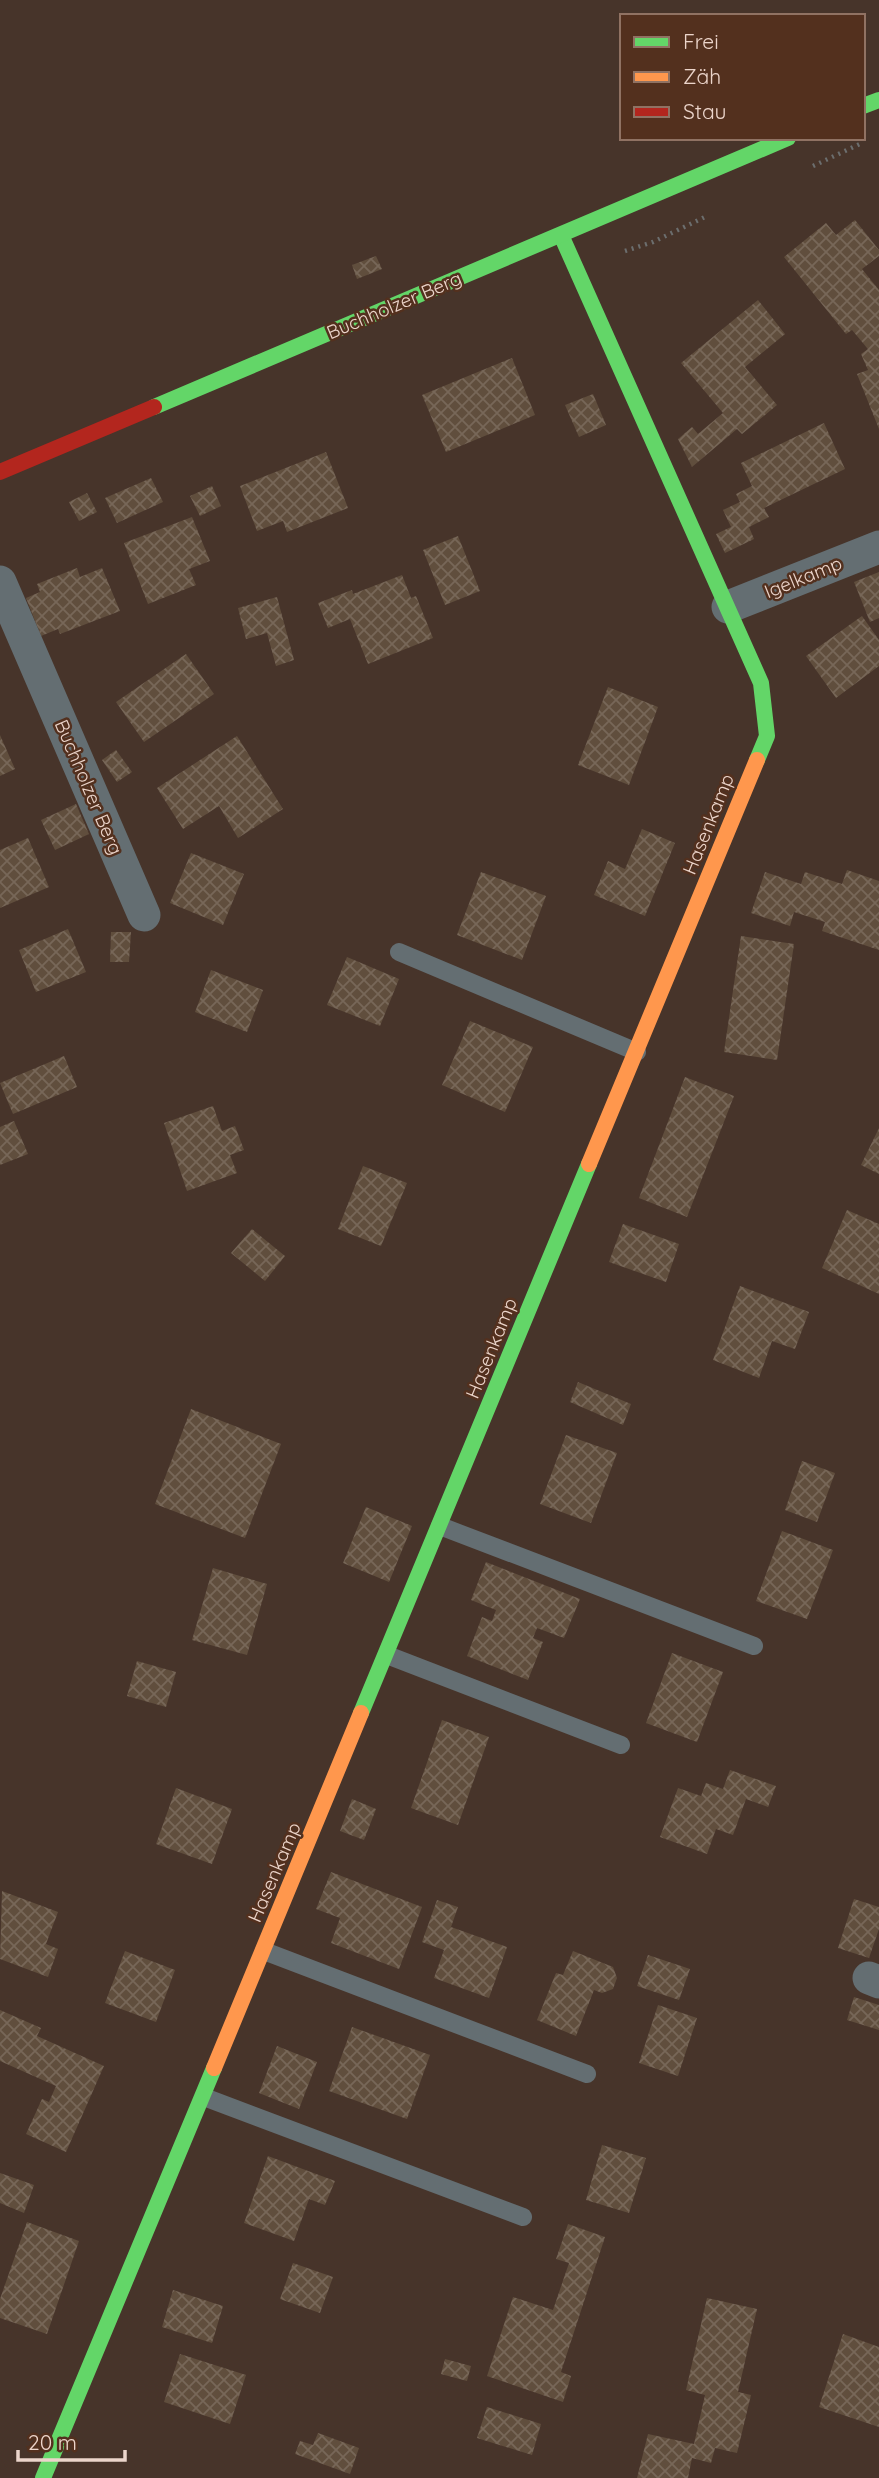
<svg xmlns="http://www.w3.org/2000/svg" width="879" height="2478" font-family="Quicksand,sans-serif">
  <style>
    .building { fill: url(#building-cross-hatch) }
    .lines { fill: none; stroke-linecap: round; stroke-linejoin: round }
    .path { stroke: #6c6e6e; stroke-width: 4.5; stroke-dasharray: 2 5; stroke-linecap: butt }
    .lane { stroke: #646e72; stroke-width: 18 }
    .street { stroke: #646e72; stroke-width: 33 }
    .fast { stroke: #63d668; stroke-width: 16 }
    .slow { stroke: #ff974d; stroke-width: 16 }
    .jam { stroke: #b3261e; stroke-width: 16 }
    .labels { text-anchor: middle; dominant-baseline: central; stroke-width: 5; stroke-linejoin: round; paint-order: stroke }
    .street-label { font-size: 19px; fill: #ecd5cb; stroke: #53301e }
  </style>
  <defs>
    <pattern id="building-cross-hatch" width="8" height="8" patternUnits="userSpaceOnUse" patternTransform="scale(1.75)"><rect width="8" height="8" fill="#604e3d"/><path d="M0 0l8 8M0 8l8-8" fill="none" stroke="#776758"/></pattern>
  </defs>
  <rect width="100%" height="100%" fill="#47342a"/>
  <g class="building">
    <path d="M 855,220 L 879,250 L 879,256 L 862,269 L 879,290 L 879,429 L 857,374 L 868,370 L 861,354 L 868,349 L 852,330 L 846,334 L 784,257 L 826,223 L 836,235 Z"/>
    <path d="M 376,256 L 382,269 L 357,279 L 352,265 Z"/>
    <path d="M 758,300 L 785,334 L 745,367 L 777,405 L 742,434 L 737,429 L 692,467 L 678,439 L 692,427 L 698,434 L 723,413 L 681,363 Z"/>
    <path d="M 512,358 L 535,415 L 446,452 L 422,395 Z"/>
    <path d="M 593,394 L 606,425 L 579,437 L 565,405 Z"/>
    <path d="M 824,423 L 845,469 L 764,508 L 769,517 L 749,527 L 754,539 L 725,553 L 716,534 L 731,527 L 723,510 L 740,502 L 736,494 L 752,486 L 741,463 Z"/>
    <path d="M 326,452 L 348,508 L 287,532 L 283,521 L 257,531 L 240,486 Z"/>
    <path d="M 151,478 L 163,502 L 117,523 L 105,498 Z"/>
    <path d="M 212,486 L 221,506 L 200,516 L 190,496 Z"/>
    <path d="M 87,493 L 97,512 L 79,521 L 69,502 Z"/>
    <path d="M 192,517 L 210,561 L 189,569 L 196,585 L 148,604 L 124,543 Z"/>
    <path d="M 458,536 L 480,591 L 445,605 L 423,550 Z"/>
    <path d="M 77,568 L 80,577 L 102,568 L 120,611 L 60,634 L 58,629 L 41,636 L 26,598 L 40,592 L 37,584 Z"/>
    <path d="M 879,572 L 879,618 L 870,622 L 854,582 Z"/>
    <path d="M 402,575 L 411,598 L 416,596 L 433,638 L 368,664 L 350,619 L 328,628 L 318,603 L 352,590 L 353,594 Z"/>
    <path d="M 277,597 L 294,660 L 276,666 L 267,633 L 246,639 L 238,608 Z"/>
    <path d="M 862,616 L 879,640 L 879,666 L 836,698 L 806,656 Z"/>
    <path d="M 186,654 L 214,694 L 144,742 L 116,702 Z"/>
    <path d="M 608,687 L 658,707 L 629,785 L 578,765 Z"/>
    <path d="M 0,735 L 15,769 L 0,776 Z"/>
    <path d="M 237,736 L 283,809 L 238,838 L 219,806 L 183,829 L 157,788 Z"/>
    <path d="M 116,750 L 132,772 L 117,782 L 102,760 Z"/>
    <path d="M 76,804 L 89,834 L 55,850 L 41,820 Z"/>
    <path d="M 642,829 L 675,843 L 645,916 L 594,895 L 608,861 L 625,869 Z"/>
    <path d="M 28,838 L 49,887 L 0,908 L 0,850 Z"/>
    <path d="M 191,853 L 244,874 L 223,925 L 170,903 Z"/>
    <path d="M 847,870 L 879,881 L 879,950 L 822,931 L 825,922 L 794,912 L 790,926 L 751,913 L 765,872 L 801,884 L 805,872 L 842,884 Z"/>
    <path d="M 481,872 L 546,896 L 522,960 L 457,935 Z"/>
    <path d="M 68,929 L 86,972 L 36,992 L 19,950 Z"/>
    <path d="M 111,932 L 131,932 L 129,962 L 110,962 Z"/>
    <path d="M 741,936 L 794,944 L 777,1060 L 724,1052 Z"/>
    <path d="M 347,957 L 399,979 L 380,1026 L 327,1005 Z"/>
    <path d="M 211,970 L 263,990 L 247,1032 L 195,1012 Z"/>
    <path d="M 470,1021 L 533,1047 L 505,1112 L 442,1085 Z"/>
    <path d="M 64,1056 L 77,1087 L 13,1114 L 0,1083 Z"/>
    <path d="M 685,1077 L 734,1096 L 687,1217 L 639,1198 Z"/>
    <path d="M 213,1106 L 222,1131 L 235,1126 L 244,1150 L 230,1155 L 237,1173 L 187,1191 L 164,1123 Z"/>
    <path d="M 14,1121 L 28,1154 L 0,1165 L 0,1127 Z"/>
    <path d="M 879,1128 L 879,1174 L 861,1165 Z"/>
    <path d="M 363,1166 L 407,1183 L 381,1246 L 338,1229 Z"/>
    <path d="M 847,1210 L 879,1224 L 879,1294 L 822,1268 Z"/>
    <path d="M 623,1224 L 679,1244 L 666,1282 L 609,1262 Z"/>
    <path d="M 252,1229 L 285,1256 L 265,1281 L 231,1253 Z"/>
    <path d="M 740,1286 L 809,1312 L 795,1349 L 772,1341 L 759,1378 L 713,1360 Z"/>
    <path d="M 578,1382 L 631,1404 L 623,1425 L 570,1402 Z"/>
    <path d="M 191,1409 L 281,1444 L 245,1538 L 155,1504 Z"/>
    <path d="M 566,1435 L 617,1453 L 591,1523 L 540,1504 Z"/>
    <path d="M 802,1461 L 835,1473 L 817,1522 L 785,1510 Z"/>
    <path d="M 366,1507 L 412,1526 L 389,1582 L 343,1563 Z"/>
    <path d="M 782,1531 L 833,1550 L 807,1619 L 756,1601 Z"/>
    <path d="M 486,1562 L 580,1599 L 564,1638 L 537,1628 L 533,1638 L 543,1642 L 528,1680 L 467,1656 L 482,1617 L 492,1621 L 496,1610 L 471,1600 Z"/>
    <path d="M 213,1568 L 267,1584 L 247,1655 L 192,1640 Z"/>
    <path d="M 672,1653 L 723,1672 L 697,1742 L 646,1723 Z"/>
    <path d="M 137,1661 L 176,1672 L 166,1707 L 127,1696 Z"/>
    <path d="M 442,1720 L 489,1737 L 458,1825 L 411,1808 Z"/>
    <path d="M 730,1770 L 776,1786 L 768,1807 L 746,1799 L 733,1835 L 716,1829 L 707,1854 L 660,1837 L 678,1788 L 701,1796 L 706,1783 L 723,1789 Z"/>
    <path d="M 176,1788 L 232,1809 L 212,1864 L 156,1844 Z"/>
    <path d="M 352,1799 L 376,1809 L 364,1840 L 340,1831 Z"/>
    <path d="M 331,1872 L 422,1907 L 399,1969 L 331,1943 L 340,1918 L 316,1909 Z"/>
    <path d="M 2,1891 L 58,1912 L 46,1944 L 58,1949 L 48,1977 L 0,1959 Z"/>
    <path d="M 854,1899 L 879,1907 L 879,1929 L 869,1958 L 838,1948 Z"/>
    <path d="M 437,1900 L 458,1907 L 451,1927 L 507,1947 L 489,1998 L 434,1978 L 444,1950 L 422,1942 Z"/>
    <path d="M 125,1951 L 175,1970 L 156,2022 L 105,2003 Z"/>
    <path d="M 573,1951 L 613,1967 L 617,1978 L 613,1989 L 602,1993 L 594,1990 L 576,2036 L 537,2020 L 556,1973 L 563,1975 Z"/>
    <path d="M 648,1955 L 690,1969 L 679,2000 L 637,1986 Z"/>
    <path d="M 854,1997 L 879,2005 L 879,2030 L 847,2020 Z"/>
    <path d="M 658,2005 L 697,2018 L 678,2076 L 639,2063 Z"/>
    <path d="M 0,2010 L 41,2028 L 37,2036 L 104,2066 L 66,2152 L 26,2134 L 42,2099 L 49,2102 L 56,2086 L 0,2061 Z"/>
    <path d="M 352,2027 L 430,2055 L 407,2119 L 329,2091 Z"/>
    <path d="M 277,2046 L 317,2062 L 299,2109 L 259,2093 Z"/>
    <path d="M 602,2145 L 646,2158 L 629,2213 L 586,2200 Z"/>
    <path d="M 268,2156 L 335,2181 L 325,2205 L 309,2199 L 294,2241 L 244,2223 Z"/>
    <path d="M 0,2173 L 34,2185 L 24,2213 L 0,2203 Z"/>
    <path d="M 27,2222 L 79,2241 L 47,2334 L 0,2318 L 0,2299 Z"/>
    <path d="M 568,2224 L 605,2237 L 561,2372 L 571,2376 L 563,2402 L 487,2376 L 513,2297 L 553,2310 L 569,2263 L 556,2259 Z"/>
    <path d="M 293,2263 L 333,2277 L 320,2313 L 280,2299 Z"/>
    <path d="M 173,2290 L 223,2306 L 212,2343 L 162,2327 Z"/>
    <path d="M 707,2298 L 757,2309 L 738,2392 L 751,2395 L 737,2453 L 715,2448 L 711,2463 L 692,2458 L 688,2478 L 637,2478 L 648,2434 L 694,2444 L 705,2395 L 686,2390 Z"/>
    <path d="M 843,2334 L 879,2347 L 879,2427 L 819,2407 Z"/>
    <path d="M 180,2354 L 246,2375 L 230,2424 L 164,2402 Z"/>
    <path d="M 445,2359 L 471,2366 L 467,2381 L 441,2374 Z"/>
    <path d="M 487,2407 L 541,2424 L 532,2455 L 477,2438 Z"/>
    <path d="M 318,2433 L 359,2448 L 350,2474 L 295,2454 L 300,2441 L 313,2445 Z"/>
  </g>
  <g class="lines">
    <g class="path">
      <path d="M 813,166 L 862,143"/>
      <path d="M 625,251 L 653,242 L 707,216"/>
    </g>
    <g class="lane">
      <path d="M 399,952 L 637,1052"/>
      <path d="M 440,1526 L 754,1646"/>
      <path d="M 387,1655 L 621,1745"/>
      <path d="M 264,1951 L 587,2074"/>
      <path d="M 204,2097 L 523,2217"/>
    </g>
    <g class="street">
      <path d="M 0,582 L 144,915"/>
      <path d="M 728,607 L 879,547"/>
      <path d="M 869,1978 L 879,1982"/>
    </g>
    <g class="fast">
      <path d="M 863,106 L 879,100"/>
      <path d="M 561,235 L 761,683 L 767,736 L 757,760"/>
      <path d="M 154,407 L 788,138"/>
      <path d="M 361,1713 L 589,1164"/>
      <path d="M 43,2478 L 214,2068"/>
    </g>
    <g class="slow">
      <path d="M 589,1164 L 757,760"/>
      <path d="M 214,2068 L 361,1713"/>
    </g>
    <path class="jam" d="M 0,472 L 154,407"/>
  </g>
  <g class="labels">
    <g class="street-label">
      <text transform="translate(394 305) rotate(-23)">Buchholzer Berg</text>
      <text transform="translate(803 577) rotate(-22)">Igelkamp</text>
      <text transform="translate(89 787) rotate(67)">Buchholzer Berg</text>
      <text transform="translate(708 824) rotate(-68)">Hasenkamp</text>
      <text transform="translate(491 1348) rotate(-68)">Hasenkamp</text>
      <text transform="translate(274 1872) rotate(-67)">Hasenkamp</text>
    </g>
  </g>
  <rect x="620" y="14" width="245" height="126" fill="#53301e" stroke="#907263" stroke-width="2"/>
  <rect x="634" y="37" width="35" height="10" fill="#63d668" stroke="#907263" stroke-width="2"/>
  <text x="683" y="49" font-size="21" fill="#ecd5cb">Frei</text>
  <rect x="634" y="72" width="35" height="10" fill="#ff974d" stroke="#907263" stroke-width="2"/>
  <text x="683" y="84" font-size="21" fill="#ecd5cb">Zäh</text>
  <rect x="634" y="107" width="35" height="10" fill="#b3261e" stroke="#907263" stroke-width="2"/>
  <text x="683" y="119" font-size="21" fill="#ecd5cb">Stau</text>
  <path d="M18 2450v10h107v-10" fill="none" stroke="#ecd5cb" stroke-width="3.5"/>
  <text x="28" y="2450" font-size="21" fill="#ecd5cb" stroke="#53301e" stroke-width="5" paint-order="stroke">20 m</text>
</svg>
